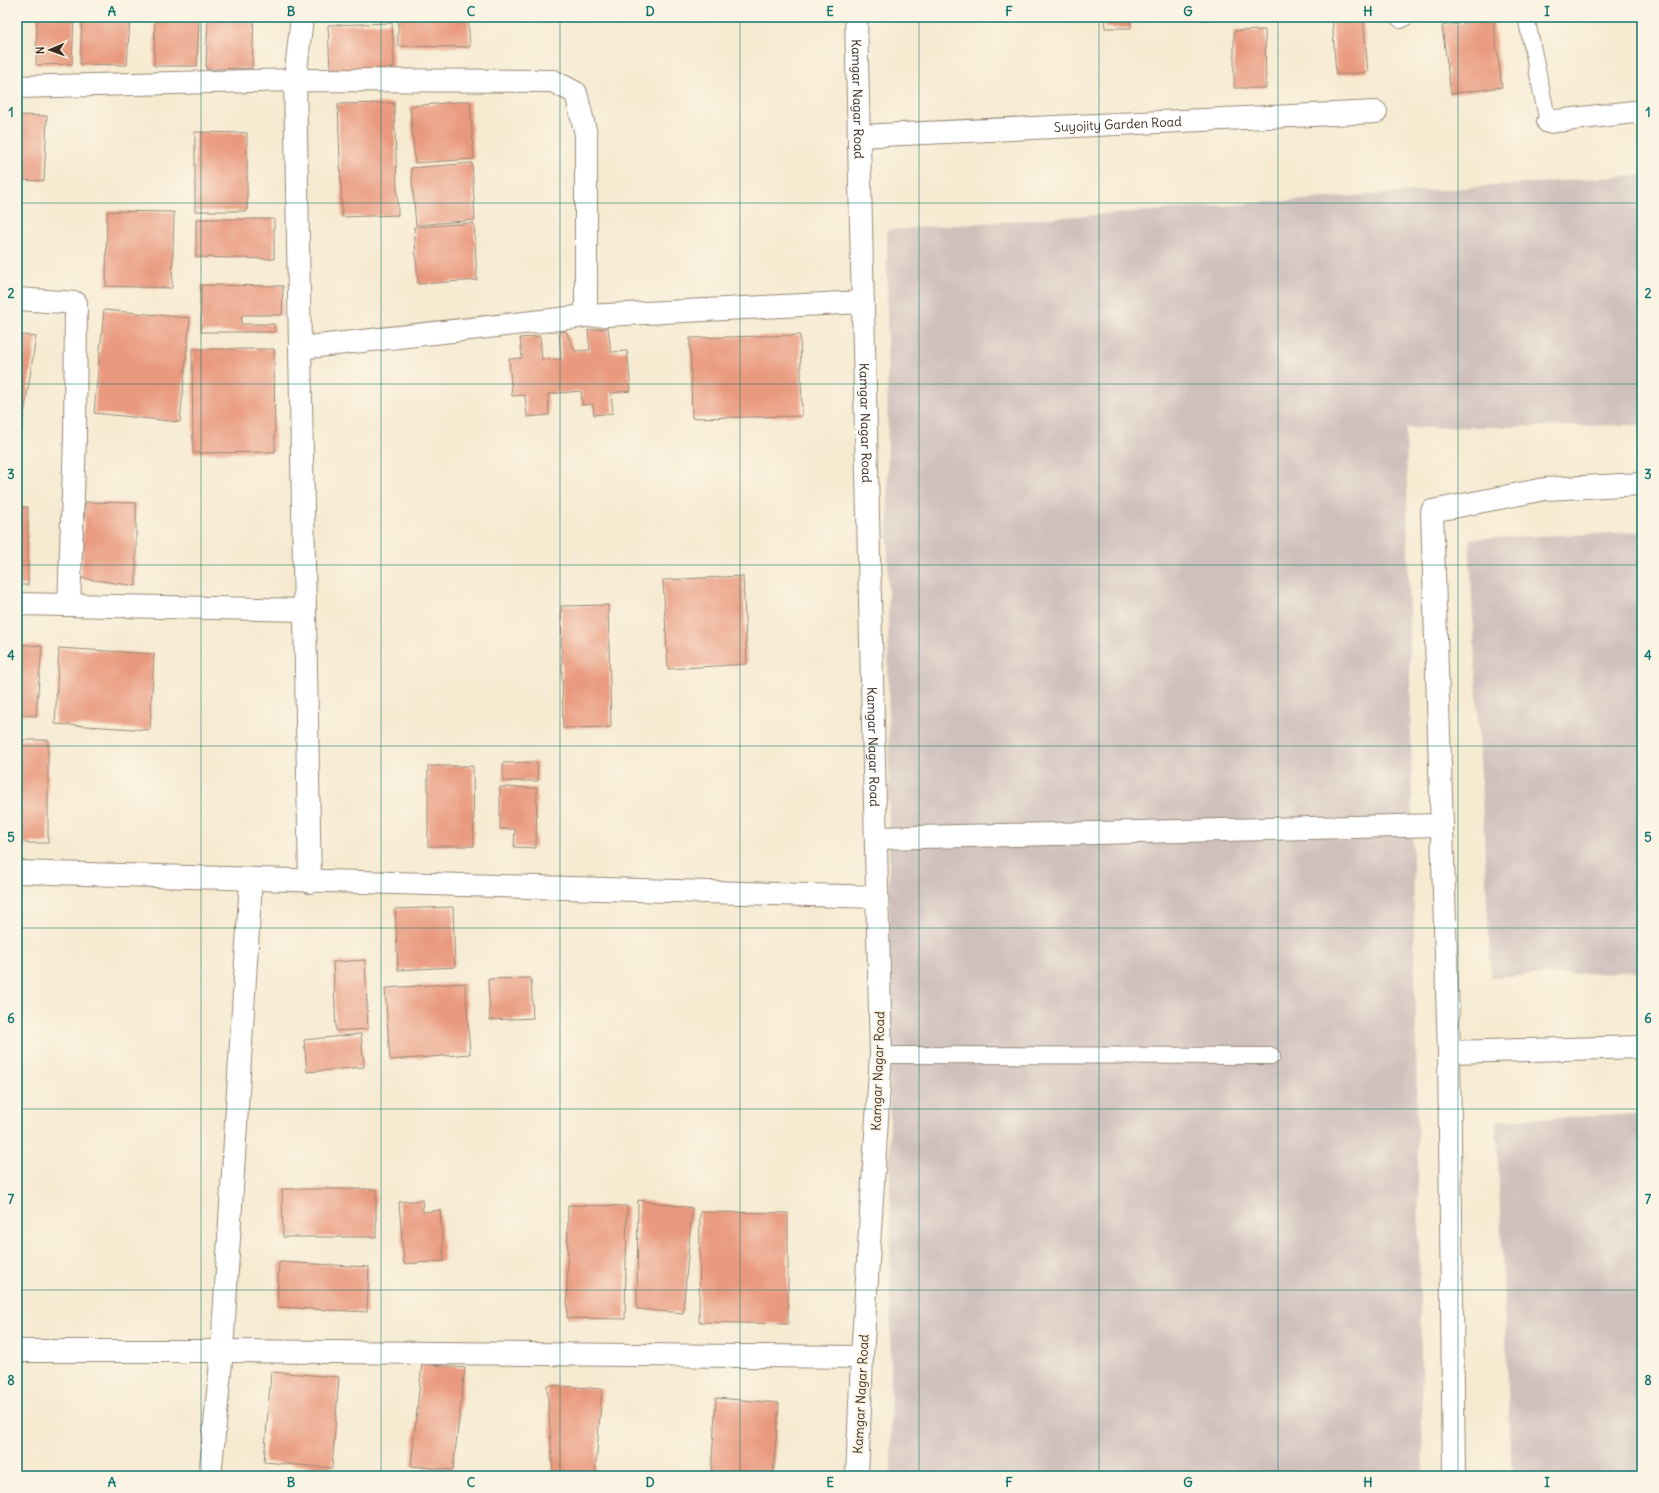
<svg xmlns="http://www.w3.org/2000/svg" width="1659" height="1493" font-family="Delius,sans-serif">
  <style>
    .industrial { fill: #cfc0bb }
    .building { fill: #e9997e }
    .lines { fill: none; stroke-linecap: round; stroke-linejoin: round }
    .service-casing { stroke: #988a78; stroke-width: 18 }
    .minor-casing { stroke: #988a78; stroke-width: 24 }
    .service { stroke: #fff; stroke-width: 16 }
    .minor { stroke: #fff; stroke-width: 22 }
    .grid { fill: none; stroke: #0f766e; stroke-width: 1; stroke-opacity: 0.55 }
    .labels { text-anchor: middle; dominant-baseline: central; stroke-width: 4; stroke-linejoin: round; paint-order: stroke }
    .street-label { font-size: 13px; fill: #3b2a1e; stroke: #fcf5e5 }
    .neatline { fill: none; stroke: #0f766e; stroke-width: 1.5 }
    .grid-label { font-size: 13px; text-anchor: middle; font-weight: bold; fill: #0f766e }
  </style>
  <rect width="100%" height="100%" fill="#fcf5e5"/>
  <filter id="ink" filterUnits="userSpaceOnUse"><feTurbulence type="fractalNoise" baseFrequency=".025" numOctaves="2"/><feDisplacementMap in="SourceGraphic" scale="8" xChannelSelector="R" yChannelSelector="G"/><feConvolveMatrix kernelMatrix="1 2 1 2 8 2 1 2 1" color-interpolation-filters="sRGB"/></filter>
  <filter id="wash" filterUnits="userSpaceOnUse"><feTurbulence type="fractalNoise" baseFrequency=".012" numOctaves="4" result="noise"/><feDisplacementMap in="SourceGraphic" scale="16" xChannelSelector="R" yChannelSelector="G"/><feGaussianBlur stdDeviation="0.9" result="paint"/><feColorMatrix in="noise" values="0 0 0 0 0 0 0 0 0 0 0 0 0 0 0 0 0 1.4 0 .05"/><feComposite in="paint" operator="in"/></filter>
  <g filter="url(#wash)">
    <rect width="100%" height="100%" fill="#f6ead1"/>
    <g class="industrial">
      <path d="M 1642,175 L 1642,425 L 1406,428 L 1423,1476 L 891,1476 L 887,230 Z"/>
      <path d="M 1642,532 L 1642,971 L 1491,977 L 1469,539 Z"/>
      <path d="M 1642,1114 L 1642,1476 L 1512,1476 L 1496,1120 Z"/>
    </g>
    <g id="blocks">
      <g class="building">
        <path d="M 37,17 L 74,17 L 72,64 L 36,65 Z"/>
        <path d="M 82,17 L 130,17 L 127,65 L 80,64 Z"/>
        <path d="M 155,17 L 199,17 L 197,66 L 154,66 Z"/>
        <path d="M 208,17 L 254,17 L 252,68 L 206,69 Z"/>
        <path d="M 398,17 L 468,17 L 470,47 L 398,46 Z"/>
        <path d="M 1104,17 L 1131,17 L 1131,28 L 1105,28 Z"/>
        <path d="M 1200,17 L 1236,17 L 1236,18 L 1200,20 Z"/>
        <path d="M 1332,17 L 1363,17 L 1368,72 L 1336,75 Z"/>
        <path d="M 1493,19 L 1502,87 L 1451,94 L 1442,26 Z"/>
        <path d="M 392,23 L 394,68 L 330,71 L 328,25 Z"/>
        <path d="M 1265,30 L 1266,88 L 1234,88 L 1234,31 Z"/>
        <path d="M 470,101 L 474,159 L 415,163 L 410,106 Z"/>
        <path d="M 394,103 L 398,215 L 342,217 L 338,104 Z"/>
        <path d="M 17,115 L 47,116 L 44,181 L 17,180 Z"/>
        <path d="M 195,132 L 247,133 L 247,211 L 195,211 Z"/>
        <path d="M 472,163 L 475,220 L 416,225 L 411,168 Z"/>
        <path d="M 107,211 L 174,212 L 172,288 L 106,286 Z"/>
        <path d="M 196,219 L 274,219 L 274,259 L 196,257 Z"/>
        <path d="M 474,223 L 477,280 L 418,284 L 414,227 Z"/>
        <path d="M 201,285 L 283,286 L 282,315 L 242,315 L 241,324 L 274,324 L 275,332 L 201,332 Z"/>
        <path d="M 104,310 L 190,318 L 180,422 L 94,413 Z"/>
        <path d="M 608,328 L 611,352 L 627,351 L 631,391 L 611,393 L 613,413 L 594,415 L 593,404 L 582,405 L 581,391 L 548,394 L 549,415 L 527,417 L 525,395 L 512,396 L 509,359 L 522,358 L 520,338 L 540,336 L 542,360 L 561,359 L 559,332 L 566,331 L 575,351 L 590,350 L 588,330 Z"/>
        <path d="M 17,334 L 36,337 L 21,434 L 17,433 Z"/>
        <path d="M 800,335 L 802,416 L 692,418 L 690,338 Z"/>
        <path d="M 192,349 L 274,349 L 275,452 L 193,453 Z"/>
        <path d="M 85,502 L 136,503 L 136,586 L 81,578 Z"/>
        <rect x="17" y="507" width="11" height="78"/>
        <path d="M 743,576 L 747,664 L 668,669 L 663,580 Z"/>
        <path d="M 608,605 L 611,727 L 563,728 L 561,606 Z"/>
        <path d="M 17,644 L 42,646 L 36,716 L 17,714 Z"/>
        <path d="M 59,648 L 154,654 L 150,730 L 55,724 Z"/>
        <rect x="17" y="740" width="31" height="103"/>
        <path d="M 537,762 L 538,781 L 503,781 L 503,763 Z"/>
        <path d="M 428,766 L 473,766 L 474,846 L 428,846 Z"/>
        <path d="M 500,787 L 537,788 L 536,848 L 514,847 L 515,829 L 500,829 Z"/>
        <path d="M 453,907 L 455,967 L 398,970 L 395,909 Z"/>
        <path d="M 365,960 L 368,1029 L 336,1031 L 333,962 Z"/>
        <path d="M 531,978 L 533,1018 L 490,1020 L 488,979 Z"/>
        <path d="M 465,983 L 470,1054 L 390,1060 L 385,988 Z"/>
        <path d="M 361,1034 L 364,1067 L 307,1072 L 304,1040 Z"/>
        <path d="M 282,1189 L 376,1189 L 376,1237 L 283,1237 Z"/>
        <path d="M 422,1200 L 423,1212 L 440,1210 L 444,1261 L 404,1264 L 399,1202 Z"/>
        <path d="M 638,1200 L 692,1208 L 683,1313 L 637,1309 Z"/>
        <path d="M 568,1205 L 627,1206 L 625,1319 L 567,1318 Z"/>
        <path d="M 700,1212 L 788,1213 L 788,1324 L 699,1322 Z"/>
        <path d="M 279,1262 L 369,1267 L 367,1312 L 277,1307 Z"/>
        <path d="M 422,1364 L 465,1368 L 453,1470 L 411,1466 Z"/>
        <path d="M 271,1372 L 339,1377 L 332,1468 L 264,1462 Z"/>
        <path d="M 547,1385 L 602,1389 L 595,1476 L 553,1475 Z"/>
        <path d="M 716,1398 L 779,1403 L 773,1476 L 711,1476 Z"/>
      </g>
    </g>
  </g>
  <g filter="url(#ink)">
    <use href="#blocks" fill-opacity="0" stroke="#988a78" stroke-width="1"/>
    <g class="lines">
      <defs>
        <g id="service">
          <path d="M 1398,17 L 1401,20 L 1406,17"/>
          <path d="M 1526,17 L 1548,122"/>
          <path d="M 881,1055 L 1272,1056"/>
        </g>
        <g id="minor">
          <path d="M 302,17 L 295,80 L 310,882"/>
          <path id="s1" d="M 856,17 L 881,1055 L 862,1357 L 857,1476"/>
          <path d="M 17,87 L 295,80 L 553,81 L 576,93 L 586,134 L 586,316"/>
          <path d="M 1548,122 L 1642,111"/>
          <path id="s2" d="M 859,136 L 1376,112"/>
          <path d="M 17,299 L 76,303 L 75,438 L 69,605"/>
          <path d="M 300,348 L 586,316 L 863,302"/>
          <path d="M 17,604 L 305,610"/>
          <path d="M 876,838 L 1442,825"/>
          <path d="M 17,872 L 877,897"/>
          <path d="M 1449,1052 L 1642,1047"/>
          <path d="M 17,1351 L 222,1351 L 862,1357"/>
          <path d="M 210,1476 L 222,1351 L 251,880"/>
          <path d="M 1454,1476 L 1449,1052 L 1432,511 L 1545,489 L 1642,484"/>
        </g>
      </defs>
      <use href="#service" class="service-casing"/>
      <use href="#minor" class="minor-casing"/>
      <use href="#service" class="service"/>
      <use href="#minor" class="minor"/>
    </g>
  </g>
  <path class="grid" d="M 201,17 L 201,1476M 381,17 L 381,1476M 560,17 L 560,1476M 740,17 L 740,1476M 919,17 L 919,1476M 1099,17 L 1099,1476M 1278,17 L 1278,1476M 1458,17 L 1458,1476M 17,203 L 1642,203M 17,384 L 1642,384M 17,565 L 1642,565M 17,746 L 1642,746M 17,928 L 1642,928M 17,1109 L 1642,1109M 17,1290 L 1642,1290"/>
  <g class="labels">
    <g class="street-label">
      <text stroke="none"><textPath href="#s1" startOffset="82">Kamgar Nagar Road</textPath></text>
      <text stroke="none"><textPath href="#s2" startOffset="259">Suyojity Garden Road</textPath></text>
      <text stroke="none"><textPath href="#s1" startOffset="406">Kamgar Nagar Road</textPath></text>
      <text stroke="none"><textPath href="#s1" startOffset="730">Kamgar Nagar Road</textPath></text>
      <text transform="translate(878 1071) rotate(-88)">Kamgar Nagar Road</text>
      <text transform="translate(861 1394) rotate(-87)">Kamgar Nagar Road</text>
    </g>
  </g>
  <rect width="1659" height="1493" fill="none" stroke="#fcf5e5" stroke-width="44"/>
  <g transform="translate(50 50) rotate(268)" stroke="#fcf5e5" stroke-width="3" paint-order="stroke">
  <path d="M0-3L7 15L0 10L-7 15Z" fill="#3b2a1e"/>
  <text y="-6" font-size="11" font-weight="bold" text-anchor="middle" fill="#3b2a1e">N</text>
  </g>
  <rect x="22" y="22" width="1615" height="1449" class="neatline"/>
  <g class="grid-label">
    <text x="112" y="16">A</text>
    <text x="291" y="16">B</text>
    <text x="471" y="16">C</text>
    <text x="650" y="16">D</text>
    <text x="830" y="16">E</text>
    <text x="1009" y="16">F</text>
    <text x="1188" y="16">G</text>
    <text x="1368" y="16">H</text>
    <text x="1547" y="16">I</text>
    <text x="11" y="117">1</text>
    <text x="1648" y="117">1</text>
    <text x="11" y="298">2</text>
    <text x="1648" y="298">2</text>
    <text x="11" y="479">3</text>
    <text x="1648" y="479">3</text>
    <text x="11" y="660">4</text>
    <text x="1648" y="660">4</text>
    <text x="11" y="842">5</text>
    <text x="1648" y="842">5</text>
    <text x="11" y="1023">6</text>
    <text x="1648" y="1023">6</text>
    <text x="11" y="1204">7</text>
    <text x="1648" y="1204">7</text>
    <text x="11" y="1385">8</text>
    <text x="1648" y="1385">8</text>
    <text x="112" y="1487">A</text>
    <text x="291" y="1487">B</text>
    <text x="471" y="1487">C</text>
    <text x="650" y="1487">D</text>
    <text x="830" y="1487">E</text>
    <text x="1009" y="1487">F</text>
    <text x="1188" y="1487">G</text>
    <text x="1368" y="1487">H</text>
    <text x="1547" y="1487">I</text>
  </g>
</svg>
